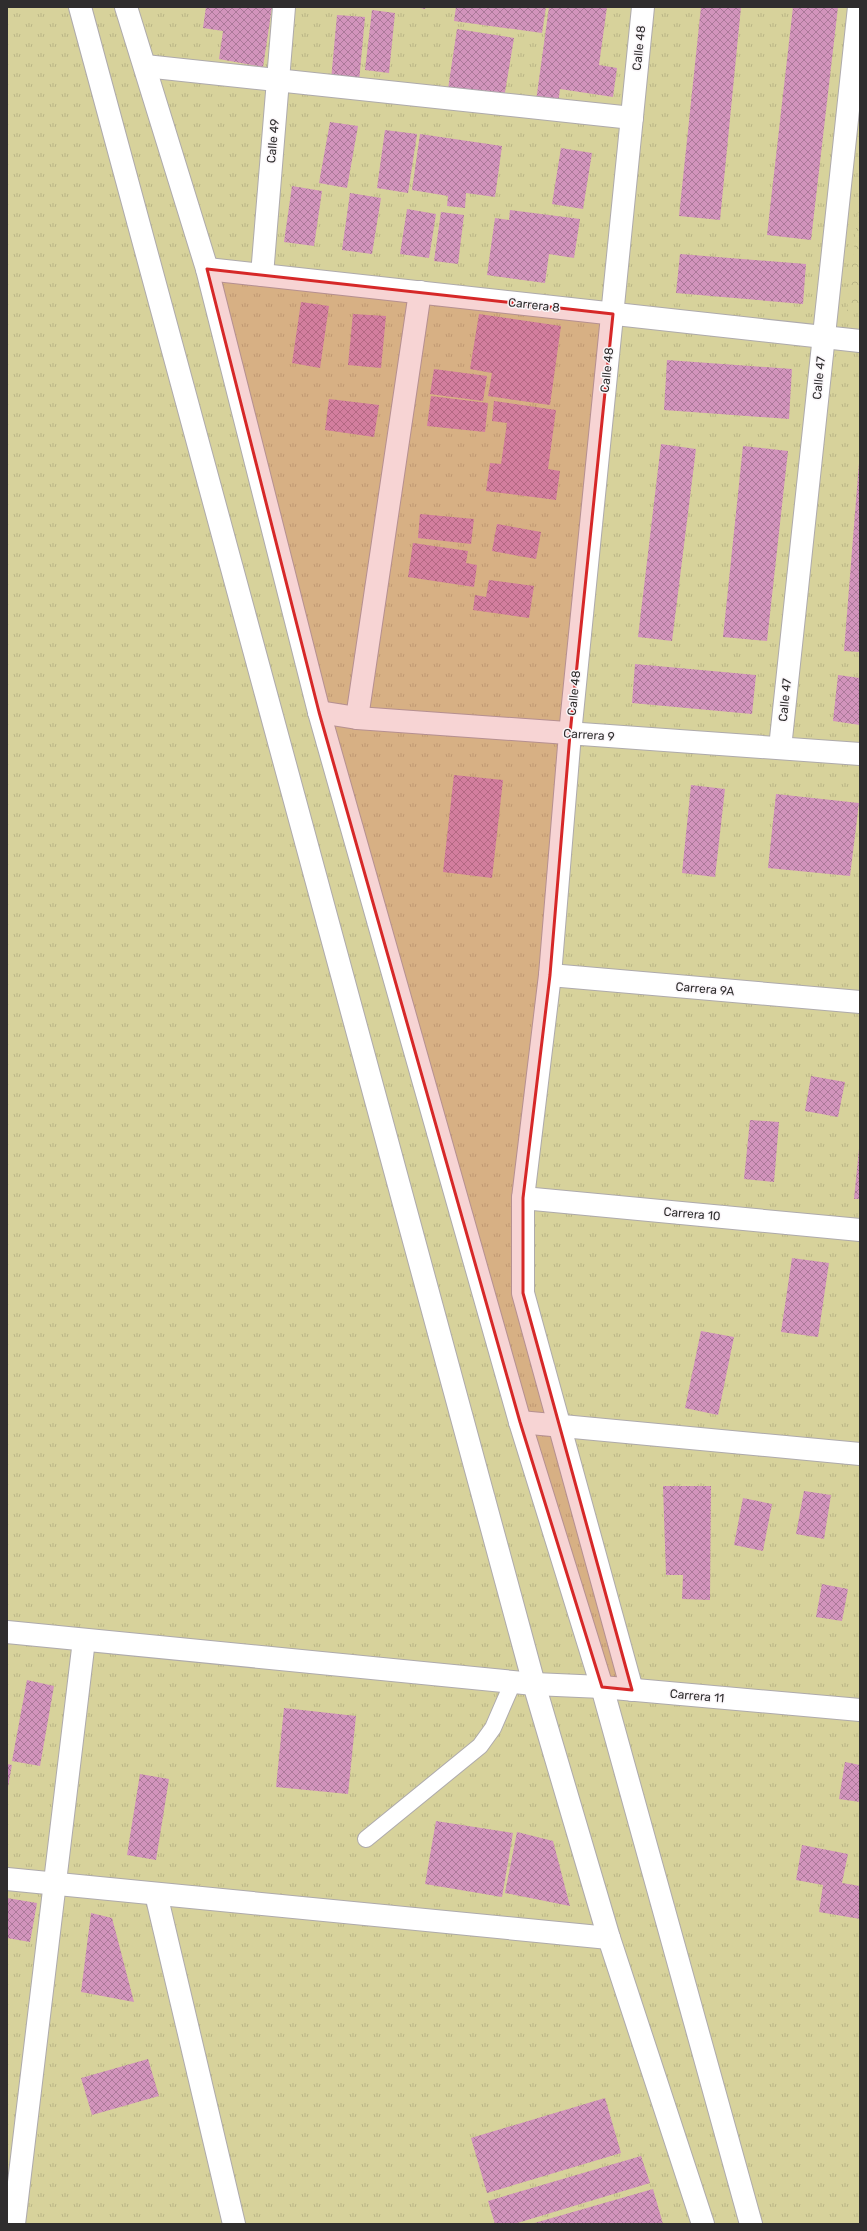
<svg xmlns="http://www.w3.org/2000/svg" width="867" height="2231" font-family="Rubik,sans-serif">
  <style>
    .grass { fill: url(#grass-tufts) }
    .park { fill: url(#park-crowns) }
    .building { fill: url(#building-cross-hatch) }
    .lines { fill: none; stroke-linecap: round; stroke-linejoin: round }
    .service-casing { stroke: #aeaaac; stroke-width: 18 }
    .minor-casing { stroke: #aeaaac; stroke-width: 24 }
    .secondary-casing { stroke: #aeaaac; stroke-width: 24 }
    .service { stroke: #fff; stroke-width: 16 }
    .minor { stroke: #fff; stroke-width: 22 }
    .secondary { stroke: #fff; stroke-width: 22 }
    .marked { fill: #d62828; fill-opacity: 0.2; stroke: #d62828; stroke-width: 3; stroke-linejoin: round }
    .labels { text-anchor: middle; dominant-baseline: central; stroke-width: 3; stroke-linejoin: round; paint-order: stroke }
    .street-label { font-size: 12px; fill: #2f2d2e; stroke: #faf6f9 }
  </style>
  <defs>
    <pattern id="grass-tufts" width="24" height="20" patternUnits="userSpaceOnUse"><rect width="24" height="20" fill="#d7d29b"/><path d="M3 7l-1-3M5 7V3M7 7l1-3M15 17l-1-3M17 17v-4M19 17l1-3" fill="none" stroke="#b9b586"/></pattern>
    <pattern id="park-crowns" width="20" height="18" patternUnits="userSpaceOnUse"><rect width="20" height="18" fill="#d7d29b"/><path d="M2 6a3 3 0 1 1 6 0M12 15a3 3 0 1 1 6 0" fill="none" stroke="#b9b586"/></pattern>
    <pattern id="building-cross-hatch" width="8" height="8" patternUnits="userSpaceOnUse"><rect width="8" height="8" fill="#d294bc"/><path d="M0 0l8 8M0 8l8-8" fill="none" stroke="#ab7999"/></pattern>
  </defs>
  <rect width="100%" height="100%" fill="#ede9eb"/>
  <rect class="grass" x="7" y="7" width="853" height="2217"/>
  <path class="park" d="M 860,193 L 860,312 L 847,311 Z"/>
  <g class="building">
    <path d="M 206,7 L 272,7 L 263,67 L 219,59 L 223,31 L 203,28 Z"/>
    <path d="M 415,7 L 426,7 L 425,9 Z"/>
    <path d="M 456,7 L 546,7 L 542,33 L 454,21 Z"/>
    <path d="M 549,7 L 607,7 L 599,65 L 617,68 L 613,97 L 560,89 L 558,104 L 536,101 Z"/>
    <path d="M 701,7 L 741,7 L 720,220 L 679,216 Z"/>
    <path d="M 793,7 L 838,7 L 811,240 L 767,235 Z"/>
    <path d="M 372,10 L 395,13 L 389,73 L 365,70 Z"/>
    <path d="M 337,15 L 365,17 L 359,82 L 331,80 Z"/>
    <path d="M 457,29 L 514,38 L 504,98 L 448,89 Z"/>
    <path d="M 330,122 L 358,126 L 347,188 L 319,183 Z"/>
    <path d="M 385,130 L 417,134 L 408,193 L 377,188 Z"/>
    <path d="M 420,134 L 502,146 L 495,197 L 466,193 L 465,208 L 447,206 L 448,196 L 412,190 Z"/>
    <path d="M 561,148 L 592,153 L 583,209 L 552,204 Z"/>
    <path d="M 292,186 L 322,191 L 314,246 L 284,242 Z"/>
    <path d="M 350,193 L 381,198 L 372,254 L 342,250 Z"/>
    <path d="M 407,209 L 436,214 L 429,258 L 400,254 Z"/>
    <path d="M 510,210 L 580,219 L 574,258 L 549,254 L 545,283 L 487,275 L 495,218 L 509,220 Z"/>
    <path d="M 441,212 L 464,215 L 458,264 L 434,261 Z"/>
    <path d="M 680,254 L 806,264 L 803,304 L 676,293 Z"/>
    <path d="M 301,302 L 329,306 L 320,368 L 292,363 Z"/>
    <path d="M 353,314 L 386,316 L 381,368 L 348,365 Z"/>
    <path d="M 479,314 L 561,326 L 550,405 L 488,396 L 492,373 L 470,369 Z"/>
    <path d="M 667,360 L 792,369 L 789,419 L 664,410 Z"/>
    <path d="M 434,369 L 487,376 L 483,401 L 430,394 Z"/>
    <path d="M 431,396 L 488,403 L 485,432 L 427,426 Z"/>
    <path d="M 329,399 L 379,405 L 374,437 L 325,430 Z"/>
    <path d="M 494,401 L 556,410 L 548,469 L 560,471 L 556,500 L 486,491 L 490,463 L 501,464 L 507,423 L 492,421 Z"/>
    <path d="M 661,444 L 696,449 L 672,641 L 638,637 Z"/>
    <path d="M 743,446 L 788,451 L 767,641 L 723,637 Z"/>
    <path d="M 859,463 L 860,463 L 860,652 L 844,651 Z"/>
    <path d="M 420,514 L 474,519 L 471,544 L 418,538 Z"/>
    <path d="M 497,524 L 541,532 L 536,559 L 492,551 Z"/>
    <path d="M 413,543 L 468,551 L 466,563 L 477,565 L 474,587 L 408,577 Z"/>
    <path d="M 489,580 L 534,586 L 529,618 L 473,610 L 475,595 L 486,597 Z"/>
    <path d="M 635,664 L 756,675 L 752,714 L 632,703 Z"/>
    <path d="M 838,675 L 860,678 L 860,725 L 833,721 Z"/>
    <path d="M 454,775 L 503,780 L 492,878 L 443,872 Z"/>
    <path d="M 691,785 L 725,789 L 715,877 L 682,873 Z"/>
    <path d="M 776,794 L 859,803 L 850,876 L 768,868 Z"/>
    <path d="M 811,1076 L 845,1082 L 838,1117 L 805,1111 Z"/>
    <path d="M 750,1120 L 779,1122 L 774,1182 L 744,1179 Z"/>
    <path d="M 859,1149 L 860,1149 L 860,1199 L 854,1199 Z"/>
    <path d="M 792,1258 L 829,1263 L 818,1337 L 781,1332 Z"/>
    <path d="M 701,1331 L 734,1337 L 718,1415 L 685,1408 Z"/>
    <path d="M 663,1486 L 711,1486 L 710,1600 L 682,1599 L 683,1575 L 666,1575 Z"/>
    <path d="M 804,1491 L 831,1495 L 824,1539 L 796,1534 Z"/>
    <path d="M 743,1498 L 772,1504 L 763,1551 L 734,1545 Z"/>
    <path d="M 822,1584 L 848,1589 L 842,1621 L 816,1617 Z"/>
    <path d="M 27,1680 L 54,1686 L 40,1766 L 12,1761 Z"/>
    <path d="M 284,1708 L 356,1716 L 348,1794 L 276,1787 Z"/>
    <path d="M 845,1762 L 860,1765 L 860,1802 L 839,1799 Z"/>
    <path d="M 7,1764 L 12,1765 L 8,1787 L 7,1787 Z"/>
    <path d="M 140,1774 L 169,1779 L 156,1860 L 127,1855 Z"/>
    <path d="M 436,1821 L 513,1833 L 502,1897 L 425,1884 Z"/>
    <path d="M 517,1832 L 553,1841 L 570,1906 L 505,1893 Z"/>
    <path d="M 802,1845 L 848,1854 L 842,1883 L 860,1886 L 860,1919 L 819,1912 L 823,1885 L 796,1880 Z"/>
    <path d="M 7,1898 L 37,1903 L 30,1942 L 7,1938 Z"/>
    <path d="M 91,1913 L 112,1918 L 134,2002 L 81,1992 Z"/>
    <path d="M 148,2059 L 159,2096 L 92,2115 L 81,2078 Z"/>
    <path d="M 605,2098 L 621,2153 L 487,2193 L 471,2138 Z"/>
    <path d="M 641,2156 L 650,2183 L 514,2224 L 495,2224 L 488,2201 Z"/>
    <path d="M 653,2189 L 663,2224 L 531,2224 Z"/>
  </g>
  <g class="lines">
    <defs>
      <path id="service" d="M 366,1839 L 480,1746 L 493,1728 L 513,1682"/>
      <g id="minor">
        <path d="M 145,66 L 632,118"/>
        <path d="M 207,269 L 860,341"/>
        <path d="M 262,275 L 284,7"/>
        <path d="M 319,712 L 357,718 L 860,754"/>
        <path d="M 357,718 L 420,292"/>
        <path d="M 780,748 L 859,7"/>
        <path d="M 550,975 L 860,1002"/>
        <path d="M 523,1198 L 860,1230"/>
        <path d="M 520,1422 L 860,1454"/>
        <path d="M 7,1632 L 534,1684 L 602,1687 L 860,1710"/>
        <path d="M 632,1690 L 523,1293 L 523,1198 L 550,975 L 570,734 L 643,7"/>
        <path d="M 7,1879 L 609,1938"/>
        <path d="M 156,1894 L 234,2224"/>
        <path d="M 14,2224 L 84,1640"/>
      </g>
      <g id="secondary">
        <path d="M 80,7 L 534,1684 L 609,1938 L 703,2224"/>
        <path d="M 126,7 L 207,269 L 319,712 L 520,1422 L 602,1687 L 751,2224"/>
      </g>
    </defs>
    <use href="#service" class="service-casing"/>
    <use href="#minor" class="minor-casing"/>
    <use href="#secondary" class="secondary-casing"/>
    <use href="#service" class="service"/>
    <use href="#minor" class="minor"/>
    <use href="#secondary" class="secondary"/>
  </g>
  <path class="marked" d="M 207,269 L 613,314 L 570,734 L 550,975 L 523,1198 L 523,1293 L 632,1690 L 602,1687 L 520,1422 L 319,712 Z"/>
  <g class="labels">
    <g class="street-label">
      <text transform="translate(639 48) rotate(-84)">Calle 48</text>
      <text transform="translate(273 141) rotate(-85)">Calle 49</text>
      <text transform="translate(534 305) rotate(6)">Carrera 8</text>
      <text transform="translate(607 370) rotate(-84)">Calle 48</text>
      <text transform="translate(819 378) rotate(-84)">Calle 47</text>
      <text transform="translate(574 693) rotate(-84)">Calle 48</text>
      <text transform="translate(785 700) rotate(-84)">Calle 47</text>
      <text transform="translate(589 735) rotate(4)">Carrera 9</text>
      <text transform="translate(705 989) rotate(5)">Carrera 9A</text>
      <text transform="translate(692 1214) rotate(5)">Carrera 10</text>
      <text transform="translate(697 1696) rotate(5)">Carrera 11</text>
    </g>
  </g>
  <rect width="867" height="2231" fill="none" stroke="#2f2d2e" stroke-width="16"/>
</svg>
